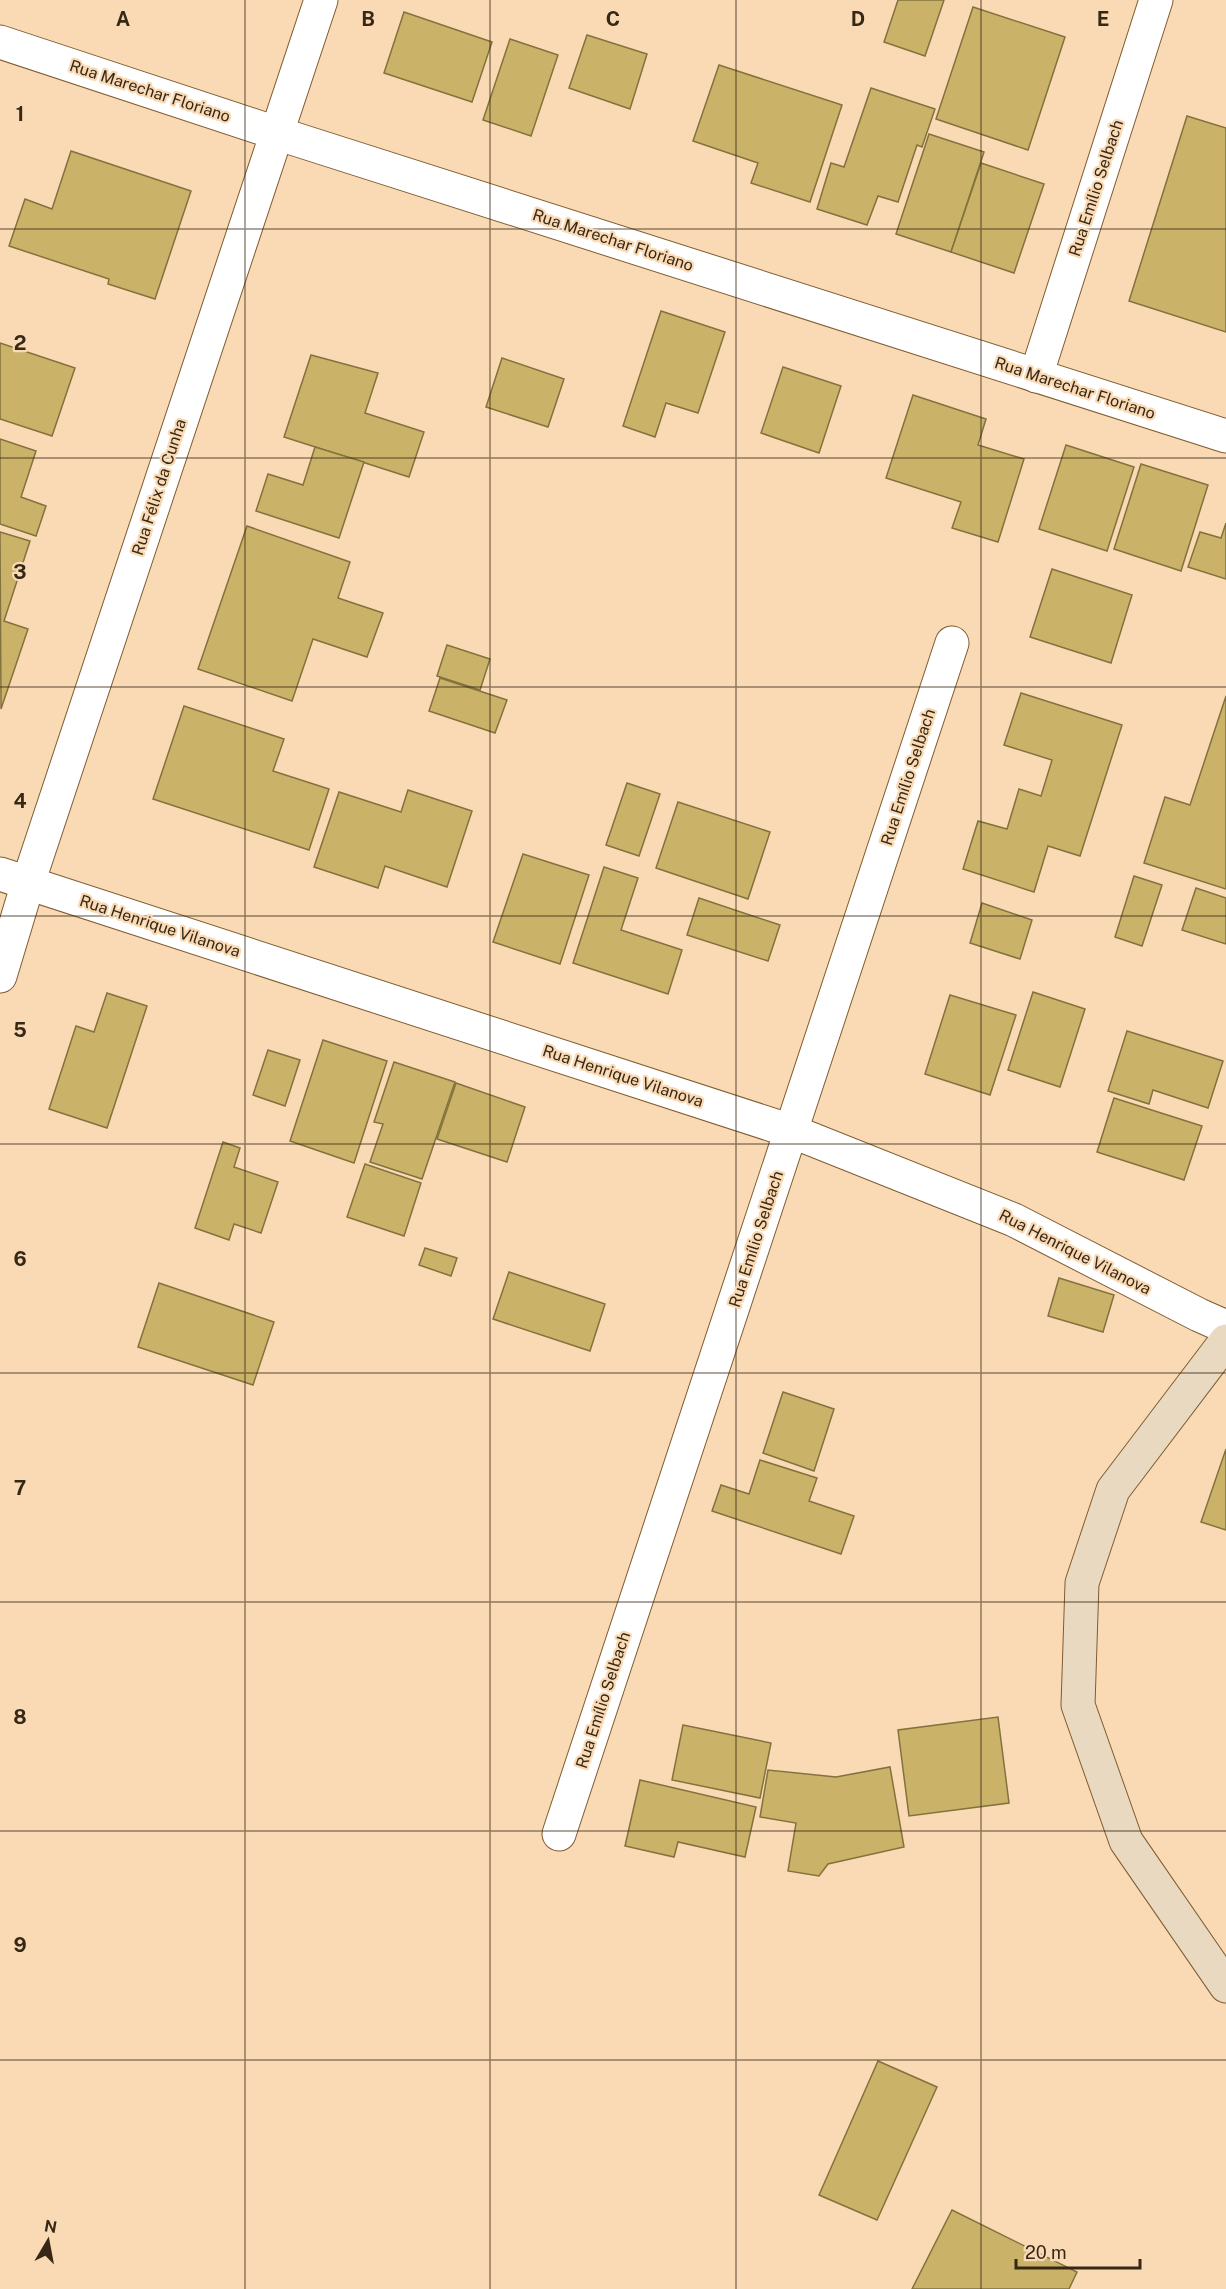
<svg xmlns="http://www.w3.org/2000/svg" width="1226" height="2289" font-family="'Public Sans',sans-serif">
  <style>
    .building { fill: #cab268; stroke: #83723d; stroke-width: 1.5 }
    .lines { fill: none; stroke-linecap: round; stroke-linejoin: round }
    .minor-casing { stroke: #7f5c30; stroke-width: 35 }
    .secondary-casing { stroke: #7f5c30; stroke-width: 35 }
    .minor { stroke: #fff; stroke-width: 33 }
    .secondary { stroke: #e9d9c1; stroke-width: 33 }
    .grid { fill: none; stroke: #372816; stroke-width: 1.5; stroke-opacity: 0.55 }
    .labels { text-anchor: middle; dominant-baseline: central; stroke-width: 4.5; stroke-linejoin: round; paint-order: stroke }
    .street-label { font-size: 16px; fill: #372816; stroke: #fadab5 }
    .grid-label { font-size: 20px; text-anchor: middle; font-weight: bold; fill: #372816; stroke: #fadab5; stroke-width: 4.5; stroke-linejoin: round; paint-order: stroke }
  </style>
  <rect width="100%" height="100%" fill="#fadab5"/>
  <g class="building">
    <path d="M 898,0 L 944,0 L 925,56 L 884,42 Z"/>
    <path d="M 973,7 L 1065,37 L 1028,150 L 936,119 Z"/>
    <path d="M 404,12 L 492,42 L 472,102 L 384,73 Z"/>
    <path d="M 587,35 L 647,54 L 630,109 L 569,88 Z"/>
    <path d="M 510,39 L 558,55 L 531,136 L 483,120 Z"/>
    <path d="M 719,65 L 842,105 L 810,202 L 751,183 L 758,163 L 693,141 Z"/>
    <path d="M 871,88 L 935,109 L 922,147 L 917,145 L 898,202 L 878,196 L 867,225 L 817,209 L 831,163 L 844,167 Z"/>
    <path d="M 1187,116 L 1226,128 L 1226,332 L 1129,301 Z"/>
    <path d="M 929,134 L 984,152 L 951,252 L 896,234 Z"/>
    <path d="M 71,151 L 191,191 L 155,299 L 108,284 L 109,279 L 9,246 L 25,199 L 52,209 Z"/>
    <path d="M 981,163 L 1044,184 L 1014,273 L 951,252 Z"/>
    <path d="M 661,311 L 725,332 L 698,413 L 666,403 L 655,437 L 623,426 Z"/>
    <path d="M 0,343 L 75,368 L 52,436 L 0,419 Z"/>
    <path d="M 311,355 L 378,373 L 365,413 L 424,432 L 409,477 L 284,437 Z"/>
    <path d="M 502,358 L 564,379 L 548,427 L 486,407 Z"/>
    <path d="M 783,367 L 841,386 L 819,453 L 761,433 Z"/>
    <path d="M 913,395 L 986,419 L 978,445 L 1024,459 L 998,542 L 952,528 L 961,502 L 886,478 Z"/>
    <path d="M 0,439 L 36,451 L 21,497 L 46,506 L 36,536 L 0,524 Z"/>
    <path d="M 1066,445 L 1134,467 L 1107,551 L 1039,529 Z"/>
    <path d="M 315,447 L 364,462 L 339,538 L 256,511 L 268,474 L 303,485 Z"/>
    <path d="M 1141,464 L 1208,485 L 1181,571 L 1114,549 Z"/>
    <path d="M 1226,523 L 1226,579 L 1188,567 L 1200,532 L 1221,538 Z"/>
    <path d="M 247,526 L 350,562 L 338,598 L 383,613 L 367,657 L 313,639 L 292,701 L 198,669 Z"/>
    <path d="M 0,532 L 30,541 L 4,621 L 28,629 L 1,709 Z"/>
    <path d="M 1052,569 L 1132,595 L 1111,663 L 1030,637 Z"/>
    <path d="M 447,645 L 490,659 L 480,690 L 437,676 Z"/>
    <path d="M 440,678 L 507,700 L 495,733 L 429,711 Z"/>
    <path d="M 1021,693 L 1122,725 L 1080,856 L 1048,846 L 1034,892 L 963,869 L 978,821 L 1007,829 L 1019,789 L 1041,796 L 1052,760 L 1004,745 Z"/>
    <path d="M 1226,696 L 1226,889 L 1144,863 L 1165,797 L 1190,805 Z"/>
    <path d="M 184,706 L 284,739 L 273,771 L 329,789 L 309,850 L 153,799 Z"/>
    <path d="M 627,783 L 660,794 L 639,856 L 606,845 Z"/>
    <path d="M 408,790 L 472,811 L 447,887 L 385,866 L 378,888 L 314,867 L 339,792 L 401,812 Z"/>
    <path d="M 678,802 L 770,832 L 748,899 L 656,868 Z"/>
    <path d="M 523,854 L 589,875 L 560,964 L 493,942 Z"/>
    <path d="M 604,867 L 638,878 L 621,930 L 682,950 L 668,994 L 573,963 Z"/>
    <path d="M 1134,876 L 1162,885 L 1142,946 L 1115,937 Z"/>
    <path d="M 1196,888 L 1226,898 L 1226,944 L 1182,930 Z"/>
    <path d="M 699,898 L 780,925 L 768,961 L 687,935 Z"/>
    <path d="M 982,903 L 1032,920 L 1020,959 L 970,943 Z"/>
    <path d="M 1033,992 L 1085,1009 L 1060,1087 L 1008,1070 Z"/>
    <path d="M 107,993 L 147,1006 L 107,1128 L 49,1109 L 76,1026 L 94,1032 Z"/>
    <path d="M 950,995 L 1016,1015 L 990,1095 L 925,1074 Z"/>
    <path d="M 1127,1031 L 1223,1061 L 1208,1108 L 1153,1090 L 1149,1104 L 1108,1091 Z"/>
    <path d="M 323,1040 L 387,1061 L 354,1163 L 290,1141 Z"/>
    <path d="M 268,1050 L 300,1060 L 285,1106 L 253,1095 Z"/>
    <path d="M 394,1062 L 455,1082 L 422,1179 L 370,1162 L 383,1124 L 374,1122 Z"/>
    <path d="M 456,1083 L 525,1107 L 507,1162 L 437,1139 Z"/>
    <path d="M 1114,1098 L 1202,1126 L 1184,1180 L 1097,1152 Z"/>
    <path d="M 223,1142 L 240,1148 L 234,1167 L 278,1182 L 261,1233 L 234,1224 L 229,1240 L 195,1228 Z"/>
    <path d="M 365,1164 L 421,1183 L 404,1236 L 347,1217 Z"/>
    <path d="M 425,1248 L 457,1258 L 451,1276 L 419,1265 Z"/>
    <path d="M 509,1272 L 605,1304 L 590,1351 L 493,1319 Z"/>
    <path d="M 1059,1278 L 1114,1295 L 1103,1332 L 1048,1316 Z"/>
    <path d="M 159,1283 L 274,1322 L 253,1385 L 138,1347 Z"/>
    <path d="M 783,1392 L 834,1409 L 814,1471 L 763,1453 Z"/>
    <path d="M 1226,1449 L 1226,1530 L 1201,1522 Z"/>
    <path d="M 760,1460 L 817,1478 L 809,1501 L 854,1516 L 841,1554 L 712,1511 L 721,1485 L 749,1494 Z"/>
    <path d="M 998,1717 L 1009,1803 L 909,1816 L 898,1730 Z"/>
    <path d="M 683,1725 L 771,1743 L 760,1798 L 672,1780 Z"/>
    <path d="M 890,1767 L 904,1847 L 828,1864 L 819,1876 L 788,1871 L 796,1823 L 760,1817 L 768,1770 L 836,1777 Z"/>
    <path d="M 640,1780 L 756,1807 L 745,1857 L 678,1842 L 674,1857 L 625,1846 Z"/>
    <path d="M 878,2061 L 937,2087 L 877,2220 L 819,2195 Z"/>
    <path d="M 952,2210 L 1077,2272 L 1069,2289 L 912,2289 Z"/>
  </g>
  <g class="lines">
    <defs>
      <g id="minor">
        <path d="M 0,42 L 276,133 L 1226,436"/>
        <path d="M 1036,376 L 1156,0"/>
        <path d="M 0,874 L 791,1131 L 1014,1220 L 1199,1315 L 1226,1327"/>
        <path d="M 0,976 L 28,883 L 321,0"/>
        <path d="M 559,1834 L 952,643"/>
      </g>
      <path id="secondary" d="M 1226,1341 L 1113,1490 L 1082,1583 L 1078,1705 L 1126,1841 L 1226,1986"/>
    </defs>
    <use href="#minor" class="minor-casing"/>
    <use href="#secondary" class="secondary-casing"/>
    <use href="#minor" class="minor"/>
    <use href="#secondary" class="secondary"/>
  </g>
  <path class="grid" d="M 245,0 L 245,2289M 490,0 L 490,2289M 736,0 L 736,2289M 981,0 L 981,2289M 0,229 L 1226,229M 0,458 L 1226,458M 0,687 L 1226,687M 0,916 L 1226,916M 0,1144 L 1226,1144M 0,1373 L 1226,1373M 0,1602 L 1226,1602M 0,1831 L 1226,1831M 0,2060 L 1226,2060"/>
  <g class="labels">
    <g class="street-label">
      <text transform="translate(150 91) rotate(18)">Rua Marechar Floriano</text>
      <text transform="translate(1096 188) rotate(-72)">Rua Emílio Selbach</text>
      <text transform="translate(613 240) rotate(18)">Rua Marechar Floriano</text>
      <text transform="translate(1075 388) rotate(18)">Rua Marechar Floriano</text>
      <text transform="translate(159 487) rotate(-72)">Rua Félix da Cunha</text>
      <text transform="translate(908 777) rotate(-72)">Rua Emílio Selbach</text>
      <text transform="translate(160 926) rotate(18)">Rua Henrique Vilanova</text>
      <text transform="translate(623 1076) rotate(18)">Rua Henrique Vilanova</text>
      <text transform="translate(756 1239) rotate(-72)">Rua Emílio Selbach</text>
      <text transform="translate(1075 1252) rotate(27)">Rua Henrique Vilanova</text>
      <text transform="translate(603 1700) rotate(-72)">Rua Emílio Selbach</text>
    </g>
  </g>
  <g class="grid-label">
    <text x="123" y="26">A</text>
    <text x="368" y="26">B</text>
    <text x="613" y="26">C</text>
    <text x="858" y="26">D</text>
    <text x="1103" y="26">E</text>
    <text x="20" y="121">1</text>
    <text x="20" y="350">2</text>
    <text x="20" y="579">3</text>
    <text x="20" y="808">4</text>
    <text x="20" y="1037">5</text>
    <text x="20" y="1266">6</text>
    <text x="20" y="1495">7</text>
    <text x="20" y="1724">8</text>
    <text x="20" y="1952">9</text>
  </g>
  <g transform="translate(48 2241) rotate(10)" stroke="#fadab5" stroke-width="4.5" paint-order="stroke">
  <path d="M0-4.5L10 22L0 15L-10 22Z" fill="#372816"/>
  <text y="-9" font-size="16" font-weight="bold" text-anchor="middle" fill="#372816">N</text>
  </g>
  <path d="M1016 2259v9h124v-9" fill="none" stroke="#372816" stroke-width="3"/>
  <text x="1025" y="2259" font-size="18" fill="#372816" stroke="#fadab5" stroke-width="4.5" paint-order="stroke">20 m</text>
</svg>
